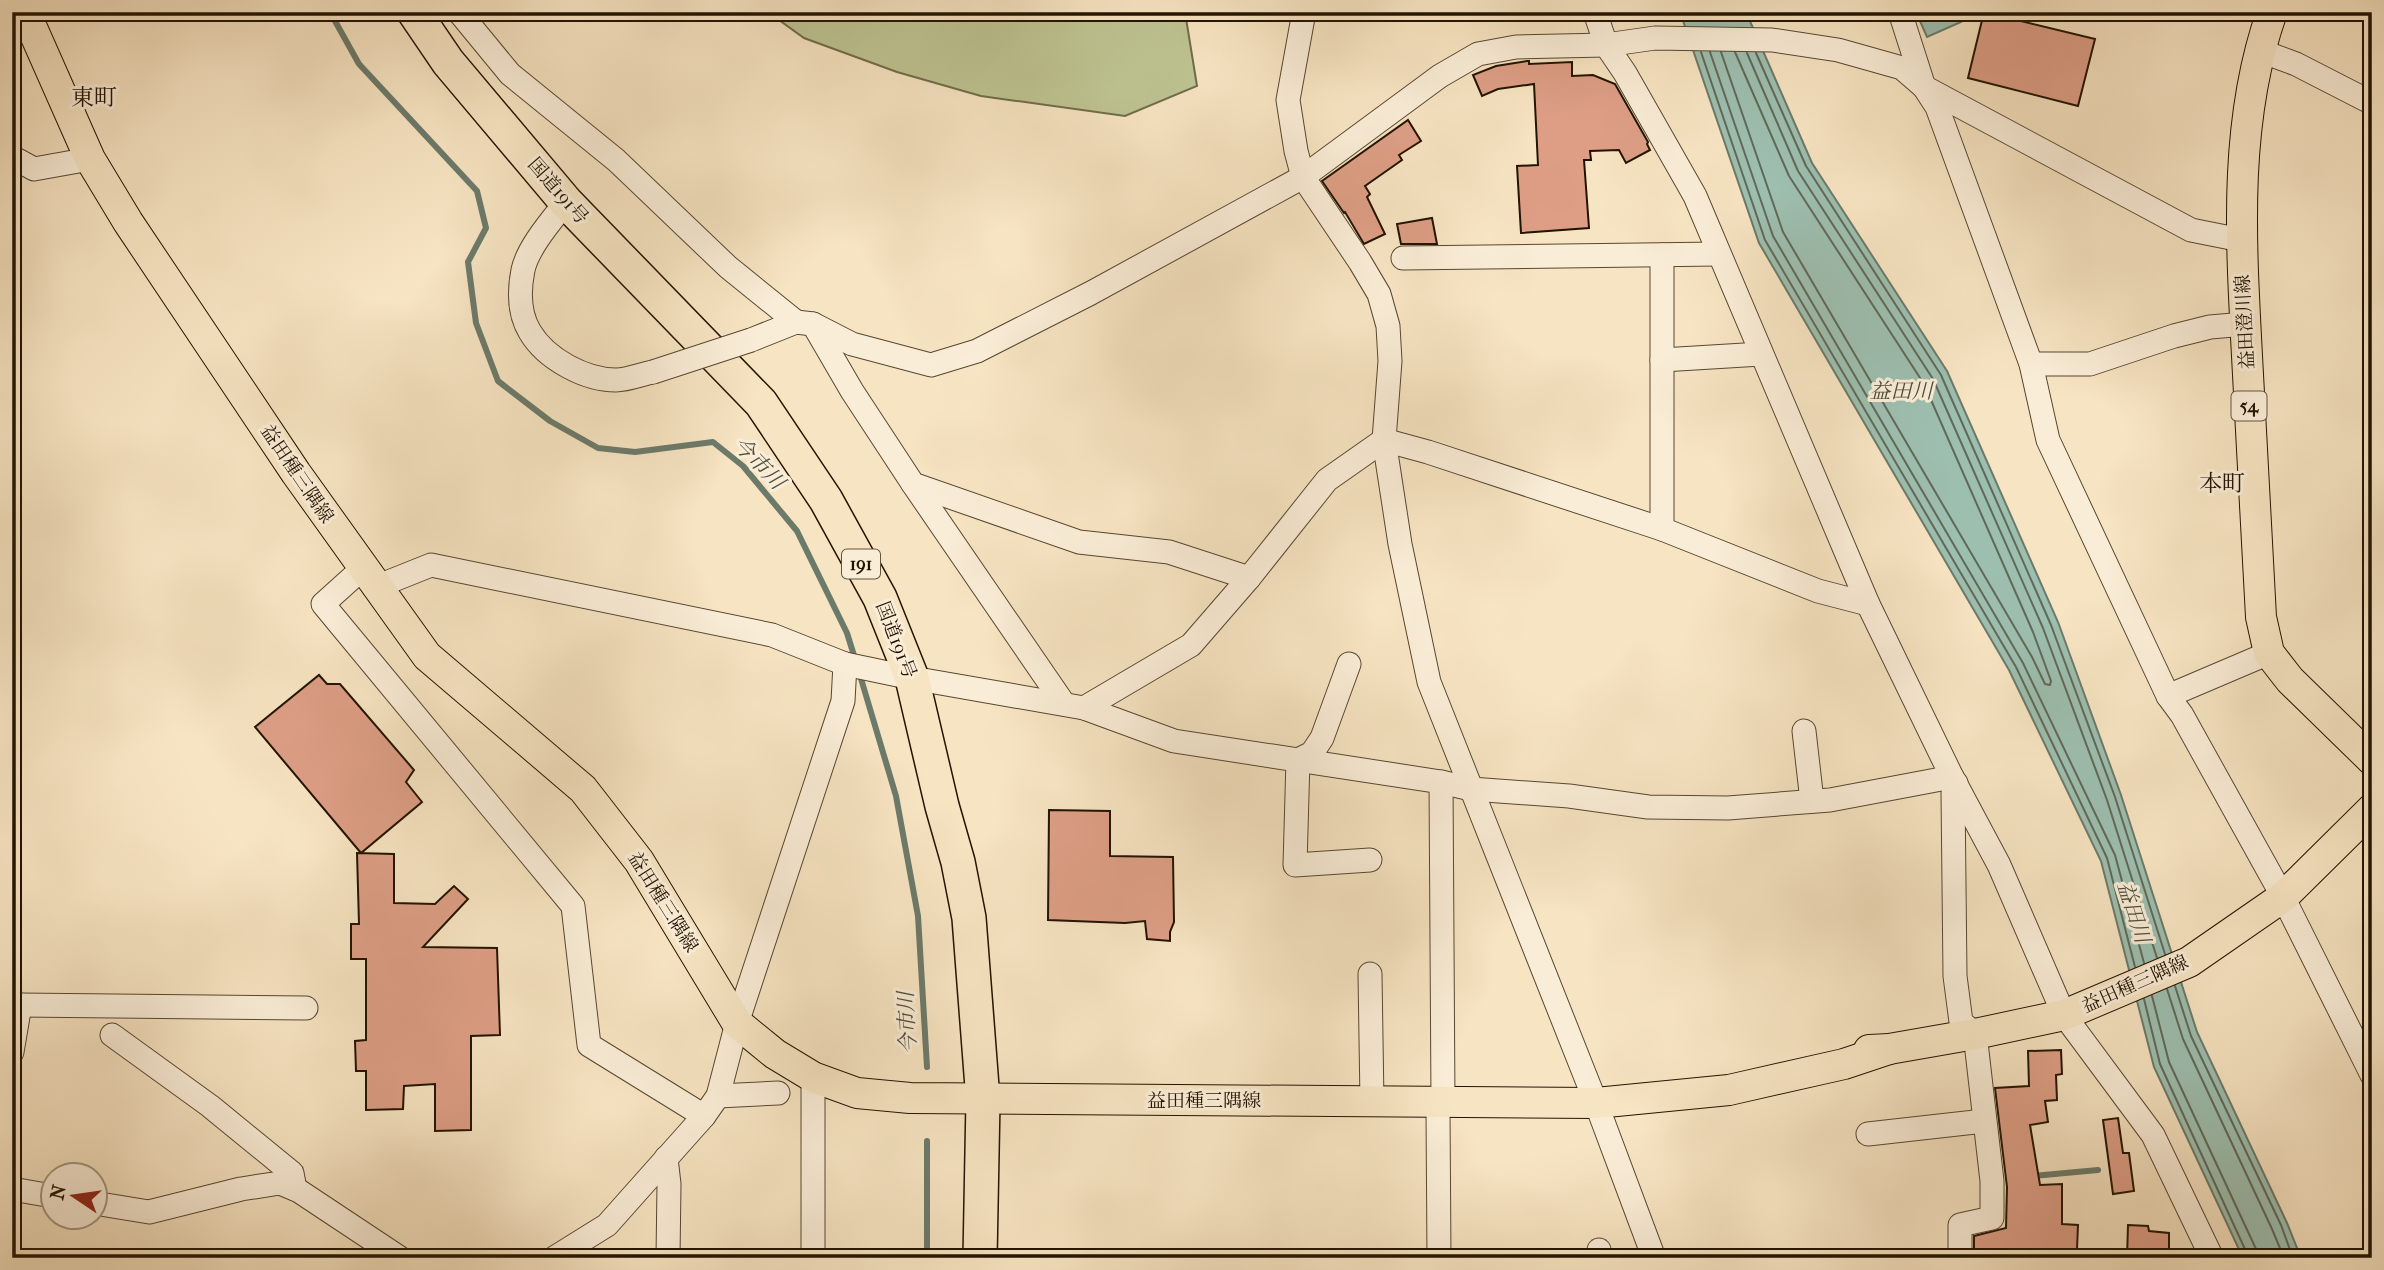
<svg xmlns="http://www.w3.org/2000/svg" width="2384" height="1270" font-family="'IM FELL French Canon','Noto Serif JP',serif">
  <style>
    .green { fill: #bec492; stroke: #706c49; stroke-width: 2 }
    .water { fill: #9dbfb0; stroke: #6c7a6a; stroke-width: 2 }
    .lines { fill: none; stroke-linecap: round; stroke-linejoin: round }
    .shore { stroke: #606958; stroke-width: 2 }
    .stream { stroke: #6c7a6a; stroke-width: 6 }
    .building { fill: #dd9e85; stroke: #221300; stroke-width: 2 }
    .minor-casing { stroke: #574730; stroke-width: 25 }
    .major-casing { stroke: #221300; stroke-width: 32 }
    .highway-casing { stroke: #221300; stroke-width: 36 }
    .minor { stroke: #faedd7; stroke-width: 23 }
    .major { stroke: #f7e4c2; stroke-width: 30 }
    .highway { stroke: #f7e4c2; stroke-width: 33 }
    .minor-bridge-casing { stroke: #574730; stroke-width: 25; stroke-linecap: butt }
    .minor-bridge { stroke: #faedd7; stroke-width: 23 }
    .labels { text-anchor: middle; dominant-baseline: central; stroke-width: 6; stroke-linejoin: round; paint-order: stroke }
    .shield { fill: #faedd7; stroke: #635440; stroke-width: 2 }
    .shield-label { font-size: 18px; font-weight: bold; fill: #221300 }
    .street-label { font-size: 19px; fill: #221300; stroke: #faedd7 }
    .water-label { font-size: 21px; font-style: italic; fill: #4d4f3e; stroke: #faedd7 }
    .quarter-label { font-size: 23px; fill: #221300; stroke: #faedd7 }
  </style>
  <rect width="100%" height="100%" fill="#f7e4c2"/>
  <filter id="stains"><feTurbulence type="fractalNoise" baseFrequency=".00286" numOctaves="4"/><feColorMatrix values="0 0 0 0 .2 0 0 0 0 .09 0 0 0 0 .02 0 0 0 .5 -.17"/></filter>
  <radialGradient id="worn" r=".72"><stop offset=".6" stop-color="#630" stop-opacity="0"/><stop offset="1" stop-color="#630" stop-opacity=".3"/></radialGradient>
  <path class="green" d="M 768,12 L 1185,12 L 1197,86 L 1125,116 L 981,96 L 897,72 L 804,38 Z"/>
  <g class="water">
    <path d="M 1680,12 L 1746,12 L 1812,163 L 1947,371 L 2058,622 L 2121,795 L 2197,1032 L 2287,1223 L 2301,1258 L 2243,1258 L 2154,1067 L 2101,861 L 2009,670 L 1759,243 Z"/>
    <path d="M 1916,12 L 1957,12 L 1961,22 L 1927,37 Z"/>
  </g>
  <g class="lines">
    <g class="shore">
      <path d="M 1701,52 L 1765,240 L 2016,667 L 2107,858 L 2135,967"/>
      <path d="M 1710,52 L 1773,236 L 2023,663 L 2115,855 L 2144,963"/>
      <path d="M 1721,52 L 1783,232 L 2032,657 L 2045,684 L 2050,685 L 2051,681 L 2033,632 L 1924,384 L 1789,176 L 1735,52"/>
      <path d="M 1747,53 L 1798,171 L 1933,379 L 2043,628 L 2107,800 L 2157,958"/>
      <path d="M 1756,53 L 1806,166 L 1941,375 L 2051,625 L 2115,797 L 2165,954"/>
      <path d="M 2175,986 L 2191,1036 L 2281,1225 L 2293,1258"/>
      <path d="M 2167,989 L 2183,1039 L 2272,1229 L 2284,1258"/>
      <path d="M 2152,996 L 2169,1062 L 2256,1249 L 2257,1258"/>
      <path d="M 2144,999 L 2160,1064 L 2249,1258"/>
    </g>
    <g class="stream">
      <path d="M 330,12 L 359,64 L 477,191 L 486,228 L 468,262 L 476,323 L 498,381 L 550,421 L 598,448 L 635,452 L 713,442 L 743,466 L 797,531 L 847,633 L 856,662"/>
      <path d="M 859,672 L 896,796 L 918,916 L 927,1067"/>
      <path d="M 927,1141 L 927,1258"/>
      <path d="M 2033,1176 L 2098,1170"/>
    </g>
  </g>
  <g class="building">
    <path d="M 1984,12 L 2095,39 L 2078,106 L 1968,78 Z"/>
    <path d="M 1527,61 L 1529,61 L 1529,64 L 1572,62 L 1572,76 L 1593,75 L 1615,84 L 1648,142 L 1647,144 L 1650,150 L 1626,163 L 1619,150 L 1590,151 L 1591,160 L 1584,160 L 1589,228 L 1521,233 L 1517,166 L 1538,165 L 1534,84 L 1498,89 L 1482,96 L 1473,75 L 1496,66 Z"/>
    <path d="M 1408,120 L 1421,141 L 1399,155 L 1402,160 L 1365,186 L 1370,194 L 1367,197 L 1385,234 L 1364,244 L 1345,212 L 1344,213 L 1322,181 Z"/>
    <path d="M 1432,218 L 1437,244 L 1401,244 L 1397,224 Z"/>
    <path d="M 319,675 L 327,684 L 340,684 L 414,770 L 406,782 L 422,802 L 361,853 L 255,727 Z"/>
    <path d="M 1049,810 L 1110,811 L 1110,856 L 1173,857 L 1174,922 L 1170,932 L 1170,941 L 1147,939 L 1145,921 L 1125,923 L 1048,920 Z"/>
    <path d="M 357,853 L 394,854 L 394,903 L 435,904 L 454,886 L 468,899 L 423,947 L 497,948 L 500,1035 L 471,1036 L 471,1130 L 435,1131 L 435,1084 L 404,1086 L 403,1109 L 366,1110 L 366,1071 L 356,1071 L 355,1041 L 366,1040 L 366,959 L 351,959 L 351,924 L 359,924 Z"/>
    <path d="M 2061,1050 L 2062,1074 L 2056,1075 L 2057,1100 L 2045,1101 L 2048,1122 L 2030,1125 L 2040,1185 L 2062,1184 L 2062,1224 L 2078,1225 L 2077,1249 L 2062,1249 L 2062,1258 L 1974,1258 L 1974,1236 L 2006,1228 L 2007,1187 L 1995,1088 L 2029,1086 L 2028,1051 Z"/>
    <path d="M 2118,1118 L 2123,1153 L 2129,1153 L 2134,1191 L 2113,1194 L 2103,1120 Z"/>
    <path d="M 2128,1225 L 2148,1226 L 2149,1231 L 2169,1233 L 2169,1258 L 2127,1258 Z"/>
  </g>
  <g class="lines">
    <defs>
      <g id="minor">
        <path d="M 459,12 L 510,74 L 616,160 L 728,267 L 796,322"/>
        <path d="M 1304,12 L 1288,100 L 1296,151 L 1303,177 L 1360,262 L 1379,294 L 1388,326 L 1390,361 L 1384,440 L 1400,544 L 1429,682 L 1596,1103 L 1654,1258"/>
        <path d="M 1595,12 L 1606,45 L 1625,73 L 1695,196 L 1868,604 L 1952,777 L 1999,865 L 2064,1015 L 2153,1135 L 2212,1258"/>
        <path d="M 1900,12 L 1924,87 L 1937,107 L 2031,364 L 2048,440 L 2168,696 L 2182,715 L 2283,897 L 2372,1075"/>
        <path d="M 2258,50 L 2296,64 L 2372,103"/>
        <path d="M 12,157 L 34,169 L 90,159"/>
        <path d="M 566,202 C 552,220 528,247 523,270 C 519,290 519,314 530,332 C 546,359 585,380 616,380 C 628,380 642,374 653,372"/>
        <path d="M 1662,255 L 1662,529"/>
        <path d="M 1403,258 L 1718,254"/>
        <path d="M 813,324 L 852,391 L 913,484 L 1079,542 L 1169,552 L 1249,578"/>
        <path d="M 751,340 L 796,322 L 813,324 L 852,344 L 931,365 L 977,351 L 1091,293 L 1303,177 L 1440,76 L 1478,54 L 1516,47 L 1606,45 L 1655,38 L 1772,40 L 1838,50 L 1902,68 L 1924,87 L 2191,230 L 2241,240"/>
        <path d="M 1662,360 L 1761,354"/>
        <path d="M 2031,364 L 2090,364 L 2174,336 L 2210,327 L 2245,324"/>
        <path d="M 1384,440 L 1428,452 L 1662,529 L 1818,591 L 1868,604"/>
        <path d="M 913,484 L 1064,704"/>
        <path d="M 363,568 L 323,604 L 573,906 L 589,1045 L 704,1116"/>
        <path d="M 376,587 L 431,565 L 772,635 L 845,664 L 912,678 L 1084,708 L 1174,741 L 1441,782 L 1471,789 L 1569,796 L 1648,807 L 1728,808 L 1830,800 L 1952,777"/>
        <path d="M 1349,664 L 1322,738 L 1312,753 L 1298,760 L 1295,865 L 1370,860"/>
        <path d="M 2168,696 L 2269,653"/>
        <path d="M 1084,708 L 1191,645 L 1249,578 L 1327,480 L 1384,440"/>
        <path d="M 1804,731 L 1812,801"/>
        <path d="M 1956,783 L 1953,793 L 1955,976 L 1961,1022 L 1975,1034 L 1992,1181 L 1992,1218 L 1960,1225 L 1960,1258"/>
        <path d="M 1370,974 L 1372,1102"/>
        <path d="M 12,1004 L 20,1005 L 12,1052"/>
        <path d="M 20,1005 L 306,1008"/>
        <path d="M 112,1035 L 210,1106 L 292,1173 L 295,1189"/>
        <path d="M 718,1096 L 778,1093"/>
        <path d="M 1868,1134 L 1984,1121"/>
        <path d="M 666,1158 L 669,1184 L 668,1258"/>
        <path d="M 12,1189 L 52,1196"/>
        <path d="M 94,1203 L 149,1212 L 241,1189 L 280,1183 L 299,1191 L 400,1258"/>
        <path d="M 1599,1250 L 1599,1258"/>
        <path d="M 554,1258 L 607,1225 L 704,1116 L 718,1096 L 737,1023 L 843,701 L 845,664"/>
        <path d="M 813,1258 L 813,1077"/>
        <path d="M 1439,1258 L 1438,1111 L 1443,1103 L 1441,782"/>
      </g>
      <g id="major">
        <path d="M 25,12 L 90,159 L 128,222 L 296,473 L 427,656 L 583,789 L 639,861 L 737,1023 L 775,1054 L 813,1077 L 857,1093 L 910,1098 L 1596,1103 L 1729,1090 L 1844,1064 L 1889,1049"/>
        <path d="M 2272,12 C 2233,122 2241,241 2247,356 C 2251,443 2256,530 2261,617 L 2269,653 L 2290,680 L 2372,760"/>
        <path d="M 1869,1050 L 1889,1049 L 1975,1034 L 2064,1015 L 2189,962 L 2283,897 L 2372,809"/>
      </g>
      <path id="highway" d="M 414,12 L 448,62 L 566,202 L 761,403 L 826,500 L 880,598 L 912,678 L 942,806 L 958,862 L 969,918 L 983,1100 L 980,1258"/>
    </defs>
    <use href="#minor" class="minor-casing"/>
    <use href="#major" class="major-casing"/>
    <use href="#highway" class="highway-casing"/>
    <use href="#minor" class="minor"/>
    <use href="#major" class="major"/>
    <use href="#highway" class="highway"/>
    <defs>
      <path id="minor-bridge" d="M 653,372 L 751,340"/>
    </defs>
    <use href="#minor-bridge" class="minor-bridge-casing"/>
    <use href="#minor-bridge" class="minor-bridge"/>
  </g>
  <g class="labels">
    <g class="shield">
      <rect x="2231.5" y="391.5" width="35" height="29" rx="5"/>
      <rect x="842" y="549.5" width="38" height="29" rx="5"/>
    </g>
    <g class="shield-label">
      <text x="2249" y="406">54</text>
      <text x="861" y="564">191</text>
    </g>
    <g class="street-label">
      <text transform="translate(558 191) rotate(49)">国道191号</text>
      <text transform="translate(2245 322) rotate(-93)">益田澄川線</text>
      <text transform="translate(297 474) rotate(56)">益田種三隅線</text>
      <text transform="translate(896 640) rotate(69)">国道191号</text>
      <text transform="translate(663 902) rotate(58)">益田種三隅線</text>
      <text transform="translate(2135 984) rotate(-24)">益田種三隅線</text>
      <text x="1204" y="1101">益田種三隅線</text>
    </g>
    <g class="water-label">
      <text x="1901" y="391">益田川</text>
      <text transform="translate(759 463) rotate(46)">今市川</text>
      <text transform="translate(2134 912) rotate(72)">益田川</text>
      <text transform="translate(907 1023) rotate(-93)">今市川</text>
    </g>
    <g class="quarter-label">
      <text x="94" y="97">東町</text>
      <text x="2222" y="483">本町</text>
    </g>
  </g>
  <rect width="2384" height="1270" fill="none" stroke="#f7e4c2" stroke-width="42"/>
  <rect x="14" y="14" width="2356" height="1242" fill="none" stroke="#221300" stroke-width="3.5"/>
  <rect x="21" y="21" width="2342" height="1228" fill="none" stroke="#221300" stroke-width="2"/>
  <g transform="translate(74 1196) rotate(283)"><circle r="33" fill="#faedd7" stroke="#a49681" stroke-width="2"/>
  <path d="M0-5L12 26L0 18L-12 26Z" fill="#8f2418"/>
  <text y="-10" font-size="19" font-weight="bold" text-anchor="middle" fill="#221300">N</text>
  </g>
  <rect width="100%" height="100%" filter="url(#stains)"/>
  <rect width="100%" height="100%" fill="url(#worn)"/>
</svg>
